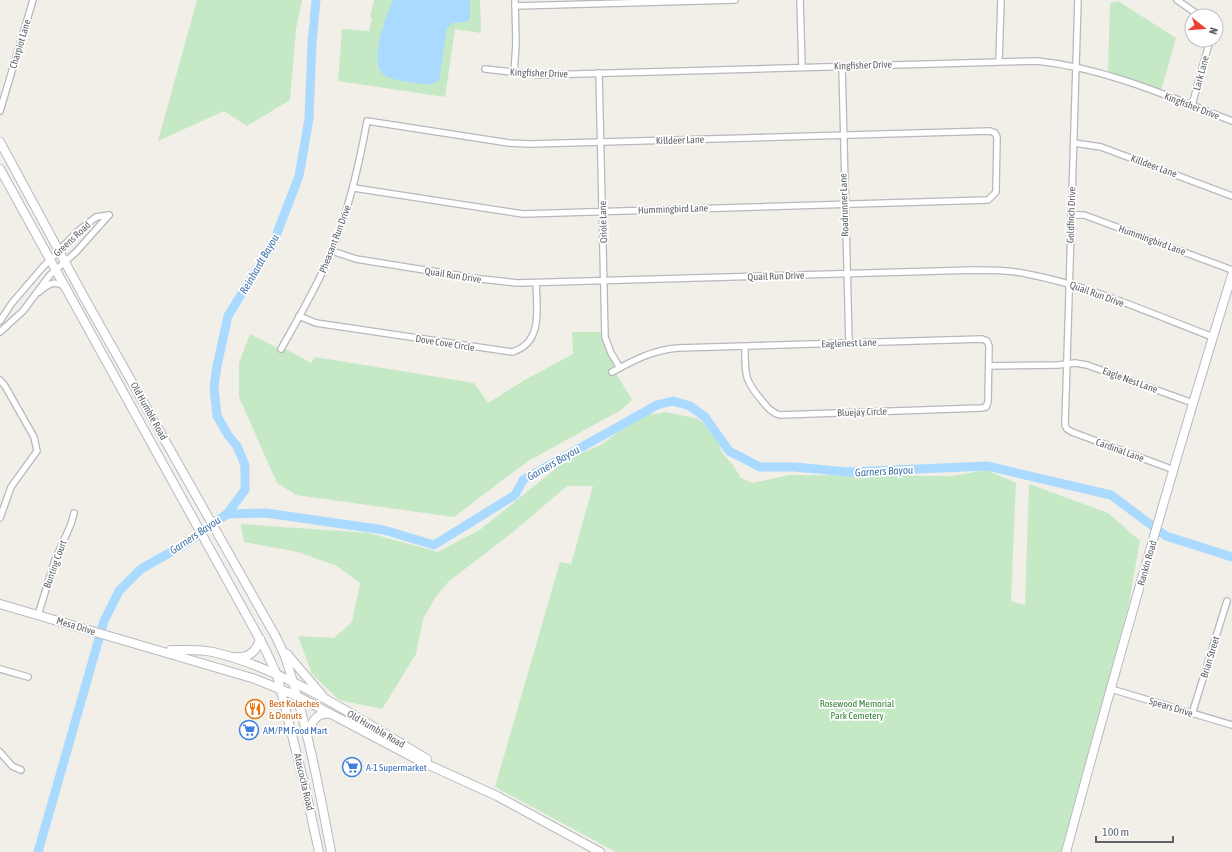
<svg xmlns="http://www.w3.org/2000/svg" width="1232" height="852" font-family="'Asap Condensed',sans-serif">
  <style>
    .green { fill: #c5e8c5 }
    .water { fill: #aadaff }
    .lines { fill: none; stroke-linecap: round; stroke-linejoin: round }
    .river { stroke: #aadaff; stroke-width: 9 }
    .street-casing { stroke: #b5b8bc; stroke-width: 8 }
    .secondary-casing { stroke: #b6babf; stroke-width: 10 }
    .street { stroke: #fff; stroke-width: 5.5 }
    .secondary { stroke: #fff; stroke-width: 8 }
    .labels { text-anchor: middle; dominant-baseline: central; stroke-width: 3.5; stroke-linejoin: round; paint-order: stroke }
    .street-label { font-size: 10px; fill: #5f6368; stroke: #fff }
    .food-label { font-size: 10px; fill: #c56008; stroke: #fff; text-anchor: start }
    .park-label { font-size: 10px; fill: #348238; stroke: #fff }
    .shop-label { font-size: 10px; fill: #366cbe; stroke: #fff; text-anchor: start }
    .water-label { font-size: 11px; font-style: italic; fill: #4174aa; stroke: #fff }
  </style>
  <rect width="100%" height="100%" fill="#f1efe8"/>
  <g class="green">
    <path d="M 197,0 L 302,0 L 296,29 L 290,100 L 247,126 L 224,111 L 158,141 Z"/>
    <path d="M 374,0 L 480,0 L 481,33 L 455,29 L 445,97 L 338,81 L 342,29 L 369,31 L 372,19 L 370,17 Z"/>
    <path d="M 1118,1 L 1176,38 L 1161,91 L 1108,72 L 1110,3 Z"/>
    <path d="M 572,332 L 603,332 L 604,342 L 613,362 L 613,368 L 632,400 L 621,410 L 528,461 L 454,517 L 296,495 L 277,483 L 239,397 L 239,363 L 250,334 L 283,351 L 284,348 L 311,363 L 315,357 L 474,383 L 488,403 L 523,381 L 573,354 Z"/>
    <path d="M 666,412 L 698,419 L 712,430 L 723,454 L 733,465 L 741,478 L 753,483 L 789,475 L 952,476 L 986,470 L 1016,483 L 1011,601 L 1025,605 L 1029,484 L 1108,513 L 1140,541 L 1128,608 L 1061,852 L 616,852 L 495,787 L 560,562 L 571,564 L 593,486 L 567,486 L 513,532 L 448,582 L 435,598 L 423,619 L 416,654 L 382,709 L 339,700 L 312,674 L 298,636 L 334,638 L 352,622 L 360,583 L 337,566 L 298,552 L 244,542 L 241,524 L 369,533 L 438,552 L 481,529 L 565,461 L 602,444 L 634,421 L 648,415 Z"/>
  </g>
  <path class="water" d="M 393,0 L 470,0 L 470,17 L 467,22 L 453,23 L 447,28 L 439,80 L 431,85 C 418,83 401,82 388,77 C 365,67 386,18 393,0 Z"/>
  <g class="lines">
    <g class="river">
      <path d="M 227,514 L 245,490 L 245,465 L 237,446 L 228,435 L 217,416 L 214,387 L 217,366 L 228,316 L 274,241 L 299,176 L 309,119 L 312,43 L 316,0"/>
      <path d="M 38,852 L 104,621 L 119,591 L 141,569 L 185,544 L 227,514 L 266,513 L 384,530 L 434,545 L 515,495 L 523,480 L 657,405 L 673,401 L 690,406 L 705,417 L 729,451 L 760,467 L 794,467 L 848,472 L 987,466 L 1111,495 L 1166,536 L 1232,557"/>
    </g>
    <defs>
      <g id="street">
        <path d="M 800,0 L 802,67"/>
        <path d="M 1078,0 L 1065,425 L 1067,429 L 1072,432 L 1174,470"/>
        <path d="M 1177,0 L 1200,16"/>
        <path d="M 515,6 L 735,0"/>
        <path d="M 999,61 L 1001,0"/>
        <path d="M 842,66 L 849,343"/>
        <path d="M 485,69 L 541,75 L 1037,61 C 1105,68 1168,96 1232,121"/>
        <path d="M 514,73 L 516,44 L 515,0"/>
        <path d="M 599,73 L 605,337 L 611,353 L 620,368"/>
        <path d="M 1192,105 L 1210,40"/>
        <path d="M 0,111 L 33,0"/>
        <path d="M 1074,143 L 1101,147 L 1232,196"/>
        <path d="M 1071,215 L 1084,215 L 1095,219 L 1232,270"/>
        <path d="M 332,251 L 356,259 L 481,279 L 518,283 L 975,270 C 992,270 1010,270 1027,274 C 1091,286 1152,314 1213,337"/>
        <path d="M 39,292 C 47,285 53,280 64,286"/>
        <path d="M 299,316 L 316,323 L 512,352 C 543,343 537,309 536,283"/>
        <path d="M 0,321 L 12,303 L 42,268 L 77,232 L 96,217 L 109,215"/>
        <path d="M 0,332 L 23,311 L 50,275 L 76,252 L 109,215"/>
        <path d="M 281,349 C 299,317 318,285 332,251 C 349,209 359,166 367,121 L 509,143 L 530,144 L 990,131 L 995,133 L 997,137 L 996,192 L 988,200 L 523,214 L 354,188"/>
        <path d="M 989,366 L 1058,365 L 1075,363 L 1087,365 L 1193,403"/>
        <path d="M 612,372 C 634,360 653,350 678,348 L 982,339 L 987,341 L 989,346 L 988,402 L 986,407 L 981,408 L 780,415 C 772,413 768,408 763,402 C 744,380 745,375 745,347"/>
        <path d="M 0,380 L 5,386 L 34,437 L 37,451 L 11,487 L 0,518"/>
        <path d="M 38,615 L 55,560 L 71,524 L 74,513"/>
        <path d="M 0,669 L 28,677"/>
        <path d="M 1111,689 L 1232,725"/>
        <path d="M 1192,714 L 1227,601"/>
        <path d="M 0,752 L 12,766 L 21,770"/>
      </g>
      <g id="secondary">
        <path d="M 0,142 L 85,299 L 276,637 C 279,644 283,651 286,659 C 306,721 319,787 331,852"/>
        <path d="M 0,169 L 264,647 L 277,675 L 305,787 L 319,852"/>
        <path d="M 0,604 L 255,679 L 297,696 L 418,760 L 497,796 L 600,852"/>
        <path d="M 171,650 C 184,650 200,649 213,652 C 285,669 363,721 427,759"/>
        <path d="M 287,654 L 322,695"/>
        <path d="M 235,657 C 248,659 257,651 260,639"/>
        <path d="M 307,736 C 311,724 315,712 330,714"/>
        <path d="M 1066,852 C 1118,659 1173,466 1232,275"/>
      </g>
    </defs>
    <use href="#street" class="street-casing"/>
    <use href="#secondary" class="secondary-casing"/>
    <use href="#street" class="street"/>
    <use href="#secondary" class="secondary"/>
  </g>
  <defs>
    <symbol id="restaurant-ring" viewBox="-11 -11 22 22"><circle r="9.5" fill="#fff" stroke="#e8710a" stroke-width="1.5"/><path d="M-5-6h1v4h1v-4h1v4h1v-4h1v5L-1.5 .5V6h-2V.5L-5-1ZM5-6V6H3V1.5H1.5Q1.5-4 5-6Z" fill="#e8710a"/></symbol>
    <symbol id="supermarket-ring" viewBox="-11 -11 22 22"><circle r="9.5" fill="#fff" stroke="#3f7fe0" stroke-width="1.5"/><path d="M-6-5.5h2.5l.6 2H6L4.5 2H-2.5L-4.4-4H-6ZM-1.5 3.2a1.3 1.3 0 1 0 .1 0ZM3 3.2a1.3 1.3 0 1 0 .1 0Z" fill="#3f7fe0"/></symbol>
  </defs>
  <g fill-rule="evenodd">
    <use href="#restaurant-ring" x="244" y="698" width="22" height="22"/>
    <use href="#supermarket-ring" x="238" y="719" width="22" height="22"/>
    <use href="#supermarket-ring" x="341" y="756" width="22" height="22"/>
  </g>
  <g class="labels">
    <g class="street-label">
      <text transform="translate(20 44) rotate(-73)">Charpiot Lane</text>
      <text transform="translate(863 65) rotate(-2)">Kingfisher Drive</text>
      <text transform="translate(539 73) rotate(2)">Kingfisher Drive</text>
      <text transform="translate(1201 73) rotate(-75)">Lark Lane</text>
      <text transform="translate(1192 106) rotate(21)">Kingfisher Drive</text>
      <text transform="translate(680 140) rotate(-2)">Killdeer Lane</text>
      <text transform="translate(1154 166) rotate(20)">Killdeer Lane</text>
      <text transform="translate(844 205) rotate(-92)">Roadrunner Lane</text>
      <text transform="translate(673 209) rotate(-2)">Hummingbird Lane</text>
      <text transform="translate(1071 215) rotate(-88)">Goldfinch Drive</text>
      <text transform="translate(603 222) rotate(-92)">Oriole Lane</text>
      <text transform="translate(72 239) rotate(-43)">Greens Road</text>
      <text transform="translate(335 239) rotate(-69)">Pheasant Run Drive</text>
      <text transform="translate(1152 240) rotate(20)">Hummingbird Lane</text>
      <text transform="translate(453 275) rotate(9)">Quail Run Drive</text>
      <text transform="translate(776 276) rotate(-2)">Quail Run Drive</text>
      <text transform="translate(1097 294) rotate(20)">Quail Run Drive</text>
      <text transform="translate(445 343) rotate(9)">Dove Cove Circle</text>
      <text transform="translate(849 343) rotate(-2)">Eaglenest Lane</text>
      <text transform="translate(1130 380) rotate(20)">Eagle Nest Lane</text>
      <text transform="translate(149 411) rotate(61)">Old Humble Road</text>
      <text transform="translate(862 412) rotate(-2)">Bluejay Circle</text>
      <text transform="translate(1120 450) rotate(20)">Cardinal Lane</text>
      <text transform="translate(1147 563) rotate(-74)">Rankin Road</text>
      <text transform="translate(55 564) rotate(-70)">Bunting Court</text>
      <text transform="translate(76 626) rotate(17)">Mesa Drive</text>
      <text transform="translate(1210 657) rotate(-73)">Brian Street</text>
      <text transform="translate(1171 707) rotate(17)">Spears Drive</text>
      <text transform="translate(376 729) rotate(30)">Old Humble Road</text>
      <text transform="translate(304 782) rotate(77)">Atascocita Road</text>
    </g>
    <g class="food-label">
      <text x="269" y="703">Best Kolaches<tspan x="269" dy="12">&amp; Donuts</tspan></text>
    </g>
    <g class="park-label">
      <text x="857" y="703">Rosewood Memorial<tspan x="857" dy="12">Park Cemetery</tspan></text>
    </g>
    <g class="shop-label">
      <text x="263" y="730">AM/PM Food Mart</text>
      <text x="366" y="767">A-1 Supermarket</text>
    </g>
    <g class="water-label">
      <text transform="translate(259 264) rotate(-60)">Reinhardt Bayou</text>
      <text transform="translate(553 463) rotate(-30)">Garners Bayou</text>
      <text transform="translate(884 471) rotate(-3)">Garners Bayou</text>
      <text transform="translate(195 535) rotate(-34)">Garners Bayou</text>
    </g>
  </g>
  <g transform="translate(1204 28) rotate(107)"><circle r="19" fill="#ffffff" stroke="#bfc1c3"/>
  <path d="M0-3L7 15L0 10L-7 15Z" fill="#ea4335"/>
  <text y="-6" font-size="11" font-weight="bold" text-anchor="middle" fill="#5f6368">N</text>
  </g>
  <path d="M1096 836v6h77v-6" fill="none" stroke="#5f6368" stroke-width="2"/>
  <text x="1102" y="836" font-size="12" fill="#5f6368" stroke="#ffffff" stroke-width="3" paint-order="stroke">100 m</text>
</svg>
